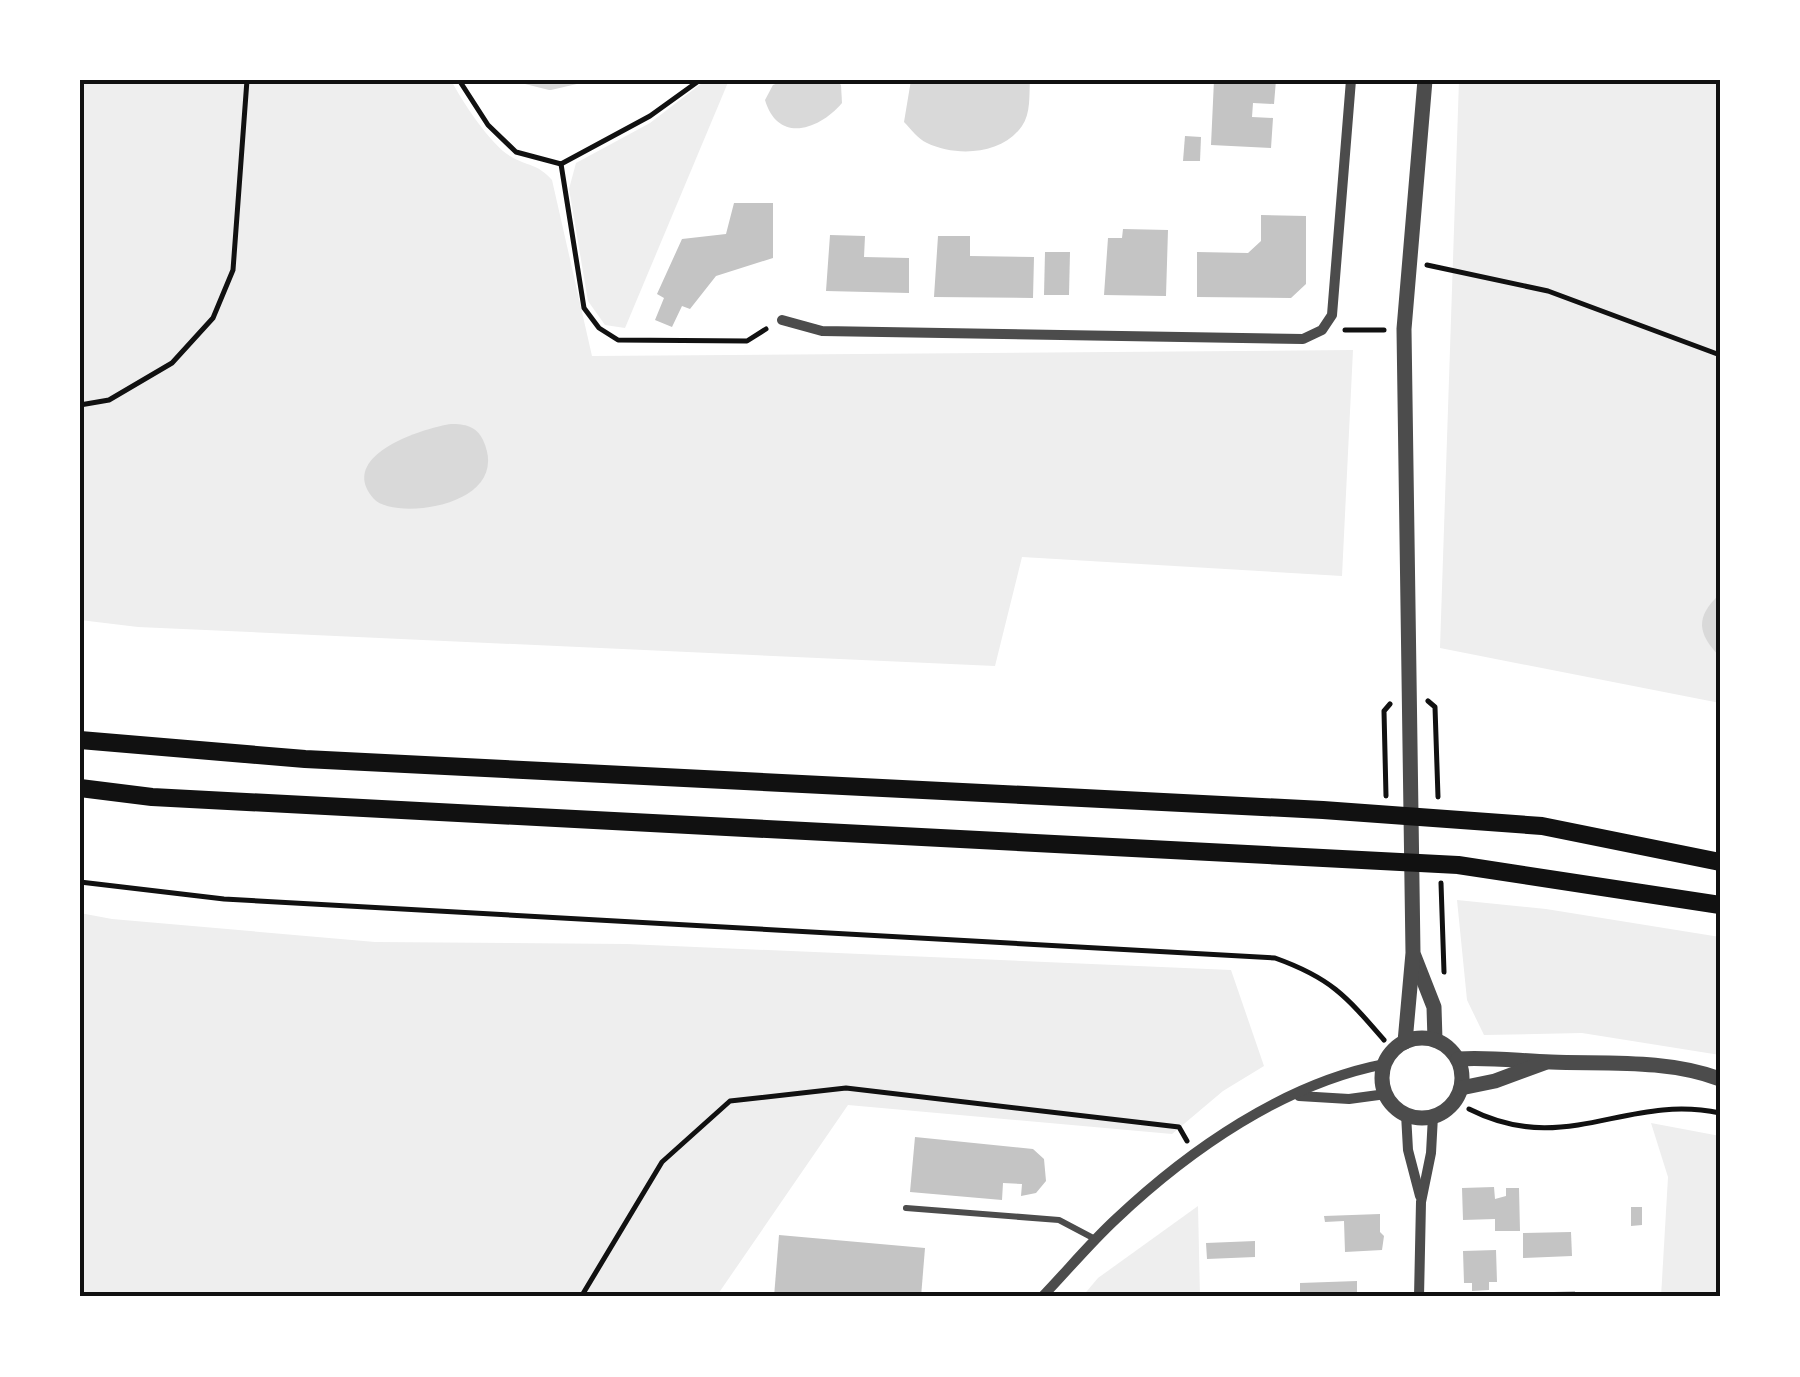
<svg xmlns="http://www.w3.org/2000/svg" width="1800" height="1377" font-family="'PT Sans Narrow',sans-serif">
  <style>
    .green { fill: #eee }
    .water { fill: #d9d9d9 }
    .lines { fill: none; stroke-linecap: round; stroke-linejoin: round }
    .stream { stroke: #d9d9d9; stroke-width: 8 }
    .building { fill: #c4c4c4 }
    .path { stroke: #111; stroke-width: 5 }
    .service { stroke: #4c4c4c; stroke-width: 6 }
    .minor { stroke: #4c4c4c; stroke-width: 10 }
    .tertiary { stroke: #4c4c4c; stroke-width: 15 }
    .secondary { stroke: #111; stroke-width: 18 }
    .neatline { fill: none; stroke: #111; stroke-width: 4 }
  </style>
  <rect width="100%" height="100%" fill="#fff"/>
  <g class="green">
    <path d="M 80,80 L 451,80 C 461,100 491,145 510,156 C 528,167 537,163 552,180 L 592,356 L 1353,350 L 1342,576 L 1022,557 L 995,666 L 138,627 L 80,620 Z"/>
    <path d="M 706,80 L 729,80 L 625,328 L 605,325 L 588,301 L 569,189 L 576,163 L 650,123 Z"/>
    <path d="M 1459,80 L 1720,80 L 1720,703 L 1440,648 Z"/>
    <path d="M 1457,900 L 1546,909 L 1720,937 L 1720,1055 L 1582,1033 L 1484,1035 L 1467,1000 Z"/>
    <path d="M 80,913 L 112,919 L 375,942 L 627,944 L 1231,970 L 1264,1066 L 1223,1091 L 1172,1134 L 848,1105 L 716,1297 L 80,1297 Z"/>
    <path d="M 1651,1123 L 1720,1136 L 1720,1297 L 1661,1297 L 1668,1177 Z"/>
    <path d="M 1198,1206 L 1200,1297 L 1082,1297 L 1098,1278 Z"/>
  </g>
  <g class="water">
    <path d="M 785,80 L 836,80 L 841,85 L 842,103 C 819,130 778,144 765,100 L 773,85 Z"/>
    <path d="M 911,80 L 1030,80 C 1029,95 1031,113 1022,126 C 1002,155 956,157 927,143 C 918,139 911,129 904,122 Z"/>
    <path d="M 451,424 C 465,424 476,426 483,440 C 514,507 394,521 374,499 C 335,456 423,428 451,424 Z"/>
    <path d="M 1720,594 L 1720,657 C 1697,633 1695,617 1720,594 Z"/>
  </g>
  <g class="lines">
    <path class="stream" d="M 526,80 L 550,86 L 576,80"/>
  </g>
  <g class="building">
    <path d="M 1214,80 L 1276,80 L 1274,104 L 1253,103 L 1252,117 L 1273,118 L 1271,148 L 1211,145 Z"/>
    <path d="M 1185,136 L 1201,137 L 1200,161 L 1183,161 Z"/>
    <path d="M 734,203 L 773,203 L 773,258 L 716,276 L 690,309 L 682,306 L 672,327 L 655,320 L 664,298 L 657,294 L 682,239 L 726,234 Z"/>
    <path d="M 1261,215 L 1306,216 L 1306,284 L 1291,298 L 1197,297 L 1197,252 L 1248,253 L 1261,241 Z"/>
    <path d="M 1123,229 L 1168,230 L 1166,296 L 1104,295 L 1108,238 L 1122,238 Z"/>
    <path d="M 830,235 L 865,236 L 864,257 L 909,258 L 909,293 L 826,291 Z"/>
    <path d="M 938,236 L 970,236 L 970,256 L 1034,257 L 1033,298 L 934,297 Z"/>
    <path d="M 1045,252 L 1070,252 L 1069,295 L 1044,295 Z"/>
    <path d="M 915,1137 L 1033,1149 L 1044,1159 L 1046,1181 L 1036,1193 L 1021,1196 L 1022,1184 L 1003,1183 L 1002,1200 L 910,1192 Z"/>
    <path d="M 1494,1187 L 1495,1199 L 1506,1196 L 1506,1188 L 1519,1188 L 1520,1231 L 1495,1231 L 1495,1219 L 1463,1220 L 1462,1188 Z"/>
    <path d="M 1631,1207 L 1642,1207 L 1642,1225 L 1631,1226 Z"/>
    <path d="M 1380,1214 L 1380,1232 L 1384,1236 L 1382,1250 L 1345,1252 L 1344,1221 L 1325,1222 L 1324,1216 Z"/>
    <path d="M 1571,1232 L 1572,1256 L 1523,1258 L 1523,1233 Z"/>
    <path d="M 779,1235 L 925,1248 L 921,1297 L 774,1297 Z"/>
    <path d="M 1255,1241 L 1255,1257 L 1207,1259 L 1206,1243 Z"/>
    <path d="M 1496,1250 L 1497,1282 L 1489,1282 L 1489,1290 L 1472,1291 L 1472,1283 L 1464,1283 L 1463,1251 Z"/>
    <path d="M 1357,1281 L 1357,1297 L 1300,1297 L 1300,1283 Z"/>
    <path d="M 1575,1291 L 1575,1297 L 1532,1297 L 1532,1293 Z"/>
  </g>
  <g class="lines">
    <g class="path">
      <path d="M 459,80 L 488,125 L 516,152 L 561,164 L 650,116 L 700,80"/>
      <path d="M 561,164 L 584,308 L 599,328 L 618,340 L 747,341 L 766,329"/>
      <path d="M 1427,265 L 1548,291 L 1720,355"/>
      <path d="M 1345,330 L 1384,330"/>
      <path d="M 80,405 L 109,400 L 172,363 L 213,318 L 233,270 L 247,80"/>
      <path d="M 1428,701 L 1435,707 L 1438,797"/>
      <path d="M 1386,796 L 1384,711 L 1390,704"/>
      <path d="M 80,882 L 224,899 L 1275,958 C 1331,978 1346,996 1384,1040"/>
      <path d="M 1441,883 L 1444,972"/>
      <path d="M 1469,1109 C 1566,1158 1625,1093 1720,1113"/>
      <path d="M 581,1297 L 662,1162 L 730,1101 L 846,1088 L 1179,1127 L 1187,1141"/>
    </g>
    <path class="service" d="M 906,1208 L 1059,1220 L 1095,1239"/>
    <g class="minor">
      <path d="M 782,320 L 822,331 L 1303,339 L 1322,330 L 1332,315 L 1351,80"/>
      <path d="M 1299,1096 L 1349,1099 L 1386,1094"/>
      <path d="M 1406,1114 L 1408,1150 L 1420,1196"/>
      <path d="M 1042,1297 C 1067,1271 1090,1243 1116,1219 C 1189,1150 1285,1083 1385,1064"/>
      <path d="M 1419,1297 L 1421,1202 L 1431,1153 L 1433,1116"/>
    </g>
    <g class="tertiary">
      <path d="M 1414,956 L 1434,1007 L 1435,1040"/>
      <circle cx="1422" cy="1078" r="40"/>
      <path d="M 1405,1042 L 1413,953 L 1404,329 L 1425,80"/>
      <path d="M 1458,1059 C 1490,1057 1519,1061 1551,1062 C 1606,1064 1667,1059 1720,1079"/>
      <path d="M 1461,1088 L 1495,1081 L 1544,1063"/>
    </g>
    <g class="secondary">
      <path d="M 80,740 L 305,759 L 1323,810 L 1542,826 L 1720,862"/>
      <path d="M 80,788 L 152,797 L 1458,865 L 1720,905"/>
    </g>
  </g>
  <rect width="1800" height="1377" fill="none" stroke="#ffffff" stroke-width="165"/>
  <rect x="82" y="82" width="1636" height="1212" class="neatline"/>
</svg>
